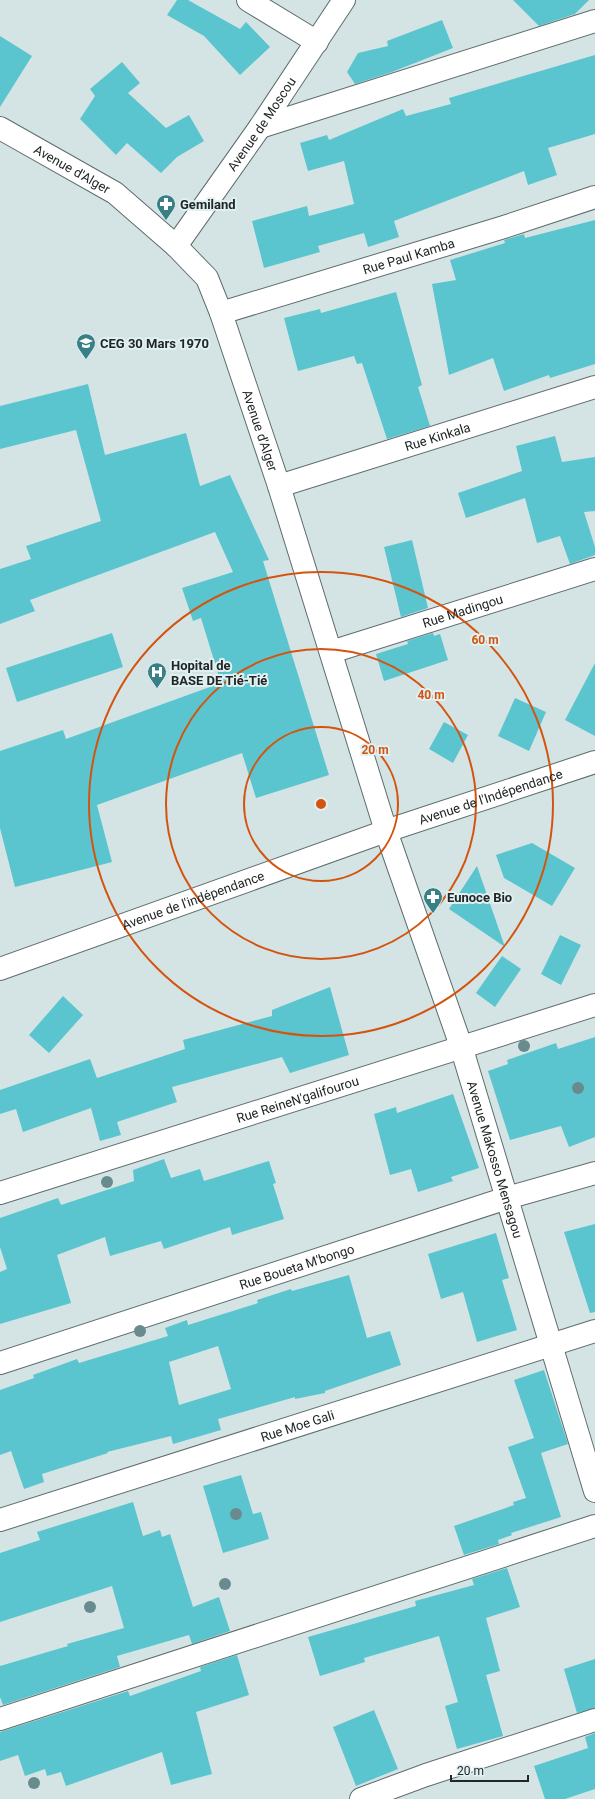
<svg xmlns="http://www.w3.org/2000/svg" width="595" height="1799" font-family="Roboto,sans-serif">
  <style>
    .building { fill: #5ac5ce; fill-rule: evenodd }
    .lines { fill: none; stroke-linecap: round; stroke-linejoin: round }
    .street-casing { stroke: #5e6c6d; stroke-width: 24 }
    .secondary-casing { stroke: #5e6c6d; stroke-width: 24 }
    .street { stroke: #fff; stroke-width: 22 }
    .secondary { stroke: #fff; stroke-width: 22 }
    .tree { fill: #688b8d }
    .ring { fill: none; stroke: #d4540f; stroke-width: 2 }
    .labels { text-anchor: middle; dominant-baseline: central; stroke-width: 4; stroke-linejoin: round; paint-order: stroke }
    .street-label { font-size: 13px; fill: #212627; stroke: #e1f1f2 }
    .poi-label { font-size: 13px; font-weight: bold; fill: #212627; stroke: #e1f1f2; text-anchor: start }
    .centre { fill: #d4540f; stroke: #e1f1f2; stroke-width: 2 }
    .ring-label { font-size: 12px; text-anchor: middle; font-weight: bold; fill: #d4540f; stroke: #e1f1f2; stroke-width: 4; stroke-linejoin: round; paint-order: stroke }
  </style>
  <rect width="100%" height="100%" fill="#d4e4e5"/>
  <g class="building">
    <path d="M 177,0 L 188,0 L 240,29 L 246,22 L 270,47 L 240,75 L 204,36 L 167,15 Z"/>
    <path d="M 513,0 L 589,0 L 575,14 L 539,26 Z"/>
    <path d="M 442,20 L 453,48 L 392,72 L 355,84 L 347,72 L 358,53 L 388,46 L 387,41 Z"/>
    <path d="M 0,36 L 32,56 L 0,107 Z"/>
    <path d="M 595,55 L 595,134 L 548,148 L 557,175 L 528,185 L 524,171 L 394,221 L 399,237 L 368,247 L 364,233 L 318,246 L 320,252 L 264,268 L 252,221 L 307,206 L 309,216 L 354,204 L 344,161 L 308,171 L 300,143 L 327,135 L 329,140 L 403,109 L 406,116 L 451,104 L 449,98 Z"/>
    <path d="M 122,62 L 140,83 L 128,93 L 166,128 L 189,115 L 204,141 L 177,157 L 161,173 L 127,143 L 116,155 L 80,119 L 95,96 L 90,89 Z"/>
    <path d="M 595,220 L 595,364 L 550,378 L 549,375 L 504,391 L 493,358 L 449,375 L 432,284 L 456,280 L 450,260 L 505,243 L 504,240 L 524,234 L 525,238 Z"/>
    <path d="M 396,292 L 422,385 L 418,387 L 430,426 L 387,439 L 362,363 L 357,364 L 354,356 L 298,371 L 284,318 L 320,309 L 321,313 Z"/>
    <path d="M 88,384 L 105,455 L 186,433 L 200,486 L 230,475 L 269,560 L 263,561 L 329,775 L 256,798 L 242,753 L 97,805 L 112,862 L 15,887 L 0,828 L 0,751 L 63,730 L 66,739 L 221,683 L 201,618 L 193,621 L 182,588 L 233,572 L 215,532 L 30,600 L 35,611 L 0,624 L 0,569 L 31,559 L 26,546 L 101,521 L 76,430 L 0,449 L 0,406 Z"/>
    <path d="M 555,436 L 562,462 L 595,457 L 595,511 L 584,512 L 595,547 L 595,555 L 570,564 L 560,536 L 537,543 L 525,498 L 466,518 L 458,493 L 522,471 L 516,446 Z"/>
    <path d="M 412,540 L 428,608 L 401,617 L 384,547 Z"/>
    <path d="M 112,633 L 123,667 L 17,702 L 6,668 Z"/>
    <path d="M 433,633 L 434,636 L 440,634 L 448,660 L 384,681 L 376,654 L 408,644 L 407,641 Z"/>
    <path d="M 595,663 L 595,736 L 565,720 Z"/>
    <path d="M 515,698 L 546,712 L 529,751 L 498,736 Z"/>
    <path d="M 444,722 L 468,735 L 453,763 L 429,749 Z"/>
    <path d="M 532,843 L 575,868 L 552,906 L 504,878 L 496,855 Z"/>
    <path d="M 477,866 L 505,947 L 449,909 Z"/>
    <path d="M 560,935 L 581,945 L 561,985 L 541,974 Z"/>
    <path d="M 502,956 L 521,969 L 495,1007 L 476,993 Z"/>
    <path d="M 330,987 L 349,1055 L 290,1073 L 282,1057 L 172,1087 L 177,1102 L 117,1122 L 121,1135 L 100,1141 L 91,1108 L 23,1132 L 16,1109 L 0,1114 L 0,1090 L 90,1059 L 97,1078 L 185,1049 L 183,1040 L 272,1016 L 272,1010 Z"/>
    <path d="M 63,996 L 83,1015 L 49,1053 L 29,1035 Z"/>
    <path d="M 595,1037 L 595,1137 L 569,1147 L 561,1126 L 510,1140 L 488,1071 L 508,1064 L 507,1060 L 556,1043 L 558,1049 Z"/>
    <path d="M 453,1094 L 479,1168 L 451,1177 L 453,1181 L 418,1192 L 411,1169 L 390,1175 L 374,1114 L 396,1107 L 397,1113 Z"/>
    <path d="M 164,1159 L 171,1178 L 200,1169 L 204,1181 L 269,1161 L 276,1183 L 273,1184 L 284,1219 L 232,1235 L 230,1227 L 164,1249 L 161,1241 L 110,1256 L 105,1237 L 57,1255 L 71,1303 L 0,1324 L 0,1272 L 7,1269 L 0,1247 L 0,1218 L 58,1198 L 61,1205 L 134,1181 L 133,1170 Z"/>
    <path d="M 595,1224 L 595,1312 L 590,1313 L 564,1232 Z"/>
    <path d="M 496,1233 L 509,1278 L 502,1280 L 517,1330 L 477,1342 L 463,1292 L 441,1299 L 428,1254 Z"/>
    <path d="M 349,1275 L 367,1338 L 390,1331 L 401,1365 L 325,1391 L 325,1393 L 295,1399 L 295,1397 L 218,1419 L 221,1430 L 173,1444 L 171,1436 L 107,1452 L 108,1453 L 42,1474 L 44,1482 L 24,1489 L 11,1451 L 0,1455 L 0,1390 L 34,1378 L 33,1375 L 77,1359 L 79,1363 L 168,1336 L 165,1328 L 187,1320 L 188,1325 L 258,1303 L 257,1300 L 291,1289 L 292,1291 ZM 218,1346 L 231,1389 L 179,1405 L 169,1362 Z"/>
    <path d="M 544,1370 L 568,1444 L 541,1453 L 561,1517 L 511,1533 L 512,1535 L 498,1540 L 499,1544 L 464,1555 L 454,1526 L 514,1505 L 513,1502 L 526,1498 L 508,1447 L 534,1438 L 514,1380 Z"/>
    <path d="M 241,1475 L 253,1514 L 261,1512 L 269,1539 L 223,1553 L 203,1486 Z"/>
    <path d="M 133,1502 L 143,1536 L 160,1530 L 162,1537 L 170,1534 L 193,1607 L 219,1597 L 230,1631 L 192,1644 L 189,1635 L 117,1656 L 120,1667 L 3,1705 L 0,1697 L 0,1666 L 68,1646 L 67,1644 L 124,1628 L 112,1586 L 0,1622 L 0,1553 L 40,1540 L 37,1532 Z"/>
    <path d="M 507,1568 L 520,1607 L 486,1618 L 500,1671 L 486,1675 L 503,1736 L 457,1749 L 445,1706 L 458,1702 L 439,1636 L 364,1658 L 365,1662 L 320,1676 L 308,1637 L 416,1606 L 415,1601 L 474,1585 L 472,1579 Z"/>
    <path d="M 237,1655 L 249,1695 L 196,1712 L 212,1774 L 171,1785 L 162,1752 L 66,1786 L 61,1772 L 47,1776 L 45,1769 L 25,1776 L 18,1755 L 0,1761 L 0,1732 L 128,1691 L 130,1696 L 201,1671 L 200,1667 Z"/>
    <path d="M 595,1659 L 595,1708 L 577,1713 L 564,1669 Z"/>
    <path d="M 374,1710 L 398,1769 L 356,1786 L 333,1727 Z"/>
    <path d="M 595,1733 L 595,1789 L 565,1799 L 545,1799 L 534,1766 L 588,1748 L 585,1737 Z"/>
  </g>
  <g class="lines">
    <defs>
      <g id="street">
        <path d="M 248,0 L 317,42"/>
        <path d="M 260,127 L 595,21"/>
        <path id="s1" d="M 0,128 L 115,193 L 176,246 L 207,278 L 221,313 L 279,486 L 386,831 L 461,1046 L 595,1491"/>
        <path id="s2" d="M 176,246 L 260,127 L 344,0"/>
        <path id="s3" d="M 221,313 L 504,227 L 595,197"/>
        <path id="s4" d="M 279,486 L 595,387"/>
        <path id="s5" d="M 331,652 L 595,569"/>
        <path id="s6" d="M 0,1193 L 595,1005"/>
        <path id="s7" d="M 0,1363 L 507,1198 L 595,1173"/>
        <path id="s8" d="M 0,1520 L 595,1331"/>
        <path d="M 0,1719 L 595,1526"/>
        <path d="M 361,1799 L 426,1775 L 595,1720"/>
      </g>
      <g id="secondary">
        <path id="s9" d="M 0,969 L 386,831 L 595,762"/>
      </g>
    </defs>
    <use href="#street" class="street-casing"/>
    <use href="#secondary" class="secondary-casing"/>
    <use href="#street" class="street"/>
    <use href="#secondary" class="secondary"/>
  </g>
  <g class="tree">
    <circle cx="524" cy="1046" r="6"/>
    <circle cx="578" cy="1088" r="6"/>
    <circle cx="107" cy="1182" r="6"/>
    <circle cx="140" cy="1331" r="6"/>
    <circle cx="236" cy="1514" r="6"/>
    <circle cx="225" cy="1584" r="6"/>
    <circle cx="90" cy="1607" r="6"/>
    <circle cx="34" cy="1783" r="6"/>
  </g>
  <g class="ring">
    <circle cx="321" cy="804" r="77"/>
    <circle cx="321" cy="804" r="155"/>
    <circle cx="321" cy="804" r="232"/>
  </g>
  <defs>
    <symbol id="pharmacy-pin" viewBox="-11 -11 22 30"><path d="M0 17L-7.5 6A9.5 9.5 0 1 1 7.5 6Z" fill="#388086" stroke="#e1f1f2"/><path d="M-2-6h4v4h4v4h-4v4h-4v-4h-4v-4h4Z" fill="#fff"/></symbol>
    <symbol id="school-pin" viewBox="-11 -11 22 30"><path d="M0 17L-7.5 6A9.5 9.5 0 1 1 7.5 6Z" fill="#388086" stroke="#e1f1f2"/><path d="M0-5L7-2L0 1L-7-2ZM-4 1L0 2.5L4 1V4Q0 6-4 4Z" fill="#fff"/></symbol>
    <symbol id="hospital-pin" viewBox="-11 -11 22 30"><path d="M0 17L-7.5 6A9.5 9.5 0 1 1 7.5 6Z" fill="#388086" stroke="#e1f1f2"/><path d="M-5-5h3v3.5h4V-5h3V5h-3V1.5h-4V5h-3Z" fill="#fff"/></symbol>
  </defs>
  <g fill-rule="evenodd">
    <use href="#pharmacy-pin" x="155" y="193" width="22" height="30"/>
    <use href="#school-pin" x="75" y="332" width="22" height="30"/>
    <use href="#hospital-pin" x="146" y="661" width="22" height="30"/>
    <use href="#pharmacy-pin" x="422" y="886" width="22" height="30"/>
  </g>
  <g class="labels">
    <g class="street-label">
      <text stroke="none"><textPath href="#s2" startOffset="149">Avenue de Moscou</textPath></text>
      <text stroke="none"><textPath href="#s1" startOffset="83">Avenue d'Alger</textPath></text>
      <text stroke="none"><textPath href="#s3" startOffset="196">Rue Paul Kamba</textPath></text>
      <text stroke="none"><textPath href="#s1" startOffset="419">Avenue d'Alger</textPath></text>
      <text stroke="none"><textPath href="#s4" startOffset="166">Rue Kinkala</textPath></text>
      <text stroke="none"><textPath href="#s5" startOffset="138">Rue Madingou</textPath></text>
      <text stroke="none"><textPath href="#s9" startOffset="520">Avenue de l'Indépendance</textPath></text>
      <text stroke="none"><textPath href="#s9" startOffset="205">Avenue de l'indépendance</textPath></text>
      <text stroke="none"><textPath href="#s6" startOffset="312">Rue ReineN'galifourou</textPath></text>
      <text stroke="none"><textPath href="#s1" startOffset="1185">Avenue Makosso Mensagou</textPath></text>
      <text stroke="none"><textPath href="#s7" startOffset="312">Rue Boueta M'bongo</textPath></text>
      <text stroke="none"><textPath href="#s8" startOffset="312">Rue Moe Gali</textPath></text>
    </g>
    <g class="poi-label">
      <text x="180" y="204">Gemiland</text>
      <text x="100" y="343">CEG 30 Mars 1970</text>
      <text x="171" y="665">Hopital de<tspan x="171" dy="15">BASE DE Tié-Tié</tspan></text>
      <text x="447" y="897">Eunoce Bio</text>
    </g>
  </g>
  <circle cx="321" cy="804" r="6" class="centre"/>
  <g class="ring-label">
    <text x="485" y="644">60 m</text>
    <text x="431" y="699">40 m</text>
    <text x="375" y="754">20 m</text>
  </g>
  <path d="M451 1775v6h77v-6" fill="none" stroke="#212627" stroke-width="2"/>
  <text x="457" y="1775" font-size="12" fill="#212627" stroke="#e1f1f2" stroke-width="3" paint-order="stroke">20 m</text>
</svg>
